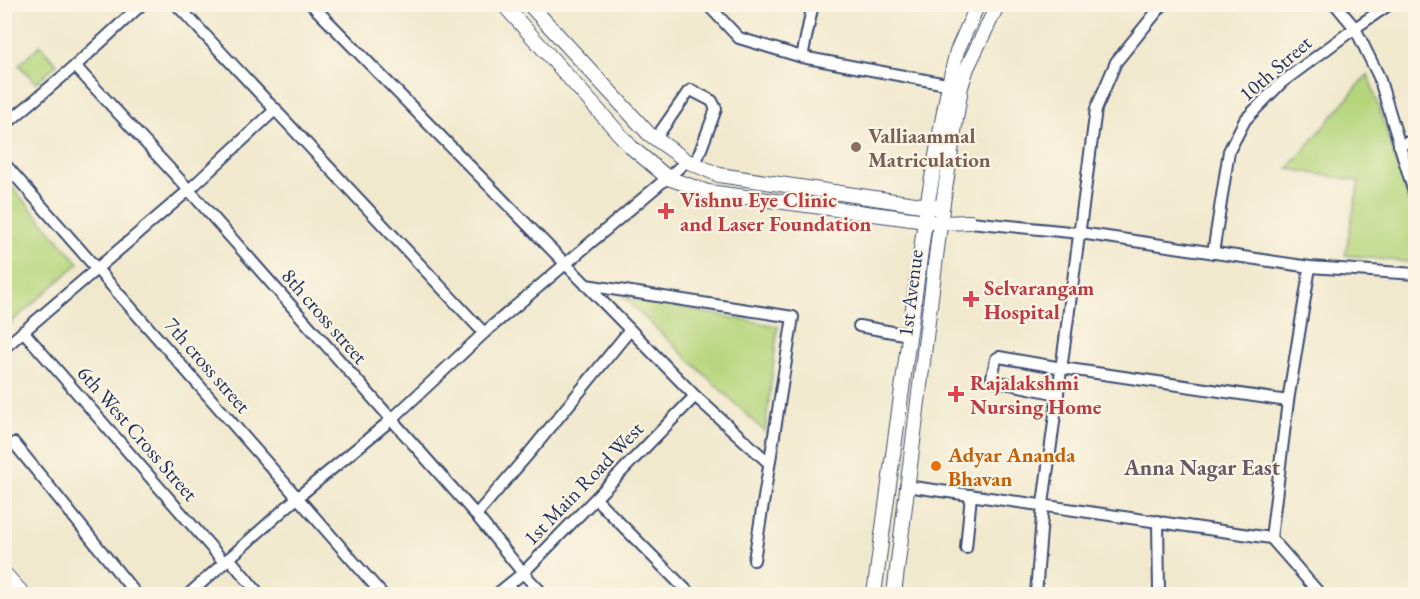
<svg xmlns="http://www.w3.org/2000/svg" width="1420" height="599" font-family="'EB Garamond',serif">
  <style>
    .green { fill: #b5d57c; stroke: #68826d; stroke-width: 1.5 }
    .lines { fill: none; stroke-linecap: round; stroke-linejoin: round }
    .street-casing { stroke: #3b4b6f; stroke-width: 14 }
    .secondary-casing { stroke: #3b4b6f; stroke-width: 16 }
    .street { stroke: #fff; stroke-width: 10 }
    .secondary { stroke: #fff; stroke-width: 14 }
    .education-dot { fill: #8d6e63; stroke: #fcf5e5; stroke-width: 2 }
    .health-dot { fill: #e0444e; stroke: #fcf5e5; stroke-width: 2 }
    .food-dot { fill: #e8710a; stroke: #fcf5e5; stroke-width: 2 }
    .labels { text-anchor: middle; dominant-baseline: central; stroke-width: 4.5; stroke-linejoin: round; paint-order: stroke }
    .street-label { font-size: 21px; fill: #1b2f5e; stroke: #fcf5e5 }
    .education-label { font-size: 21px; font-weight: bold; fill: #785e54; stroke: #fcf5e5; text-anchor: start }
    .health-label { font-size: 21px; font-weight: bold; fill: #be3a42; stroke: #fcf5e5; text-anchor: start }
    .food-label { font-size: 21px; font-weight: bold; fill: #c56008; stroke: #fcf5e5; text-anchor: start }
    .neighbourhood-label { font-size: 22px; font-weight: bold; fill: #655b66; stroke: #fcf5e5 }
  </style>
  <rect width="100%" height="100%" fill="#fcf5e5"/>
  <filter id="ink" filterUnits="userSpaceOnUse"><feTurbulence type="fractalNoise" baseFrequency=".0167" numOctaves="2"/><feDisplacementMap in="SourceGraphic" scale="12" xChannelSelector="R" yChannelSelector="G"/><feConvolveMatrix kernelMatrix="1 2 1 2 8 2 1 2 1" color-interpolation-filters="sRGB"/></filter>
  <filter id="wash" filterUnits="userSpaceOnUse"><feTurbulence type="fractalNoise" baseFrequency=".008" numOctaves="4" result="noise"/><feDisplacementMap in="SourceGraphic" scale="24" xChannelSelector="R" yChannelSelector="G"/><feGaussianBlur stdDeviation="1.35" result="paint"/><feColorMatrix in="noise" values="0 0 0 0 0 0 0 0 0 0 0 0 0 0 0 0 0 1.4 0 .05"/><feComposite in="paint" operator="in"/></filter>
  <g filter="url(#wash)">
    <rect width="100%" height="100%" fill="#f1e9ce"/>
    <g class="green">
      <path d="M 40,45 L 57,64 L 36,83 L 19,65 Z"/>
      <path d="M 1368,74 L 1415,221 L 1415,263 L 1345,255 L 1359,181 L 1288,169 Z"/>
      <path d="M 5,179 L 79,263 L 5,328 L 4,328 Z"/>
      <path d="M 623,297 L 778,326 L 765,432 Z"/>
    </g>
  </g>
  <g filter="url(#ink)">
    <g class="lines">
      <defs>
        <g id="street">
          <path d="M 176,4 L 484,333"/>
          <path d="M 311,4 L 695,396 L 769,463"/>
          <path d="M 707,4 L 739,38 L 802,57 L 957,86"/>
          <path d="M 1335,4 L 1355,28 L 1379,77 L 1416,199"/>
          <path d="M 802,57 L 813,4"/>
          <path d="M 75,66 L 189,190 L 476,515 L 523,573 L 543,594"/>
          <path d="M 4,126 L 75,66 L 142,4"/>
          <path d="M 656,138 L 688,92 L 691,90 L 712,101 L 716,109 L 695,165"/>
          <path d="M 1399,145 L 1416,140"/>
          <path d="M 4,163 L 382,594"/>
          <path d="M 970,222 L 1080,233 L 1310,267 L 1416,274"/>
          <path d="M 1213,253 L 1229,151 L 1245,120 L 1281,83 L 1355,28 L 1390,4"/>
          <path d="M 1310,267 L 1288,401 L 1271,538 L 1320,594"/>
          <path d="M 586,285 L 793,317 L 754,560"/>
          <path d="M 859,326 L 909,335"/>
          <path d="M 23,331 L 224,562"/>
          <path d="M 4,348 L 189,190 L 276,109"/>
          <path d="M 1058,394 L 995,381 L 992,377 L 996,359 L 999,357 L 1062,368 L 1288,401"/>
          <path d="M 14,443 L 136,594"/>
          <path d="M 906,486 L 1271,538"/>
          <path d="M 596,499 L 690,594"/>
          <path d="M 476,515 L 531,451 L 630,330"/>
          <path d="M 1158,521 L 1159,591 L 1161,594"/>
          <path d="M 966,548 L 971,495"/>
          <path d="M 229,558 L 259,594"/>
          <path d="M 189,594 L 298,497 L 391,420 L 484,333 L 687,161"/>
          <path d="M 497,594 L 523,573 L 695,396"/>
          <path d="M 1036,594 L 1043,504 L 1096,109 L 1116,62 L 1163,4"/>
        </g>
        <g id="secondary">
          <path d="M 503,4 L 631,147 L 668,178 L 708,192 L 941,223 L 970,222"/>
          <path d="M 529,4 L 649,134 L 687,161 L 719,175 L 935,207"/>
          <path d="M 4,573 L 23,594"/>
          <path d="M 874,594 L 927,206 L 949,84 L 957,51 L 978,4"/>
          <path d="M 894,594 L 942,209 L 961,87 L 967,68 L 998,4"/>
        </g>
      </defs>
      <use href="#street" class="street-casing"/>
      <use href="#secondary" class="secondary-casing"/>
      <use href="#street" class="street"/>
      <use href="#secondary" class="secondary"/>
    </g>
  </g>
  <circle class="education-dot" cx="856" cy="147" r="6"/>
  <g class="health-dot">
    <path d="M663 202h6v6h6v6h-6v6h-6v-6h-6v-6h6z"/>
    <path d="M968 290h6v6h6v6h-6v6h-6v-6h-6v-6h6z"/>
    <path d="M953 385h6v6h6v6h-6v6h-6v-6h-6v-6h6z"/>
  </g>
  <circle class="food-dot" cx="936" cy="466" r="6"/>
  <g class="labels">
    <g class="street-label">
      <text transform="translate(1275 68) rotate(-41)">10th Street</text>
      <text transform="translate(910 293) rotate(-83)">1st Avenue</text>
      <text transform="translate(325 316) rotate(49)">8th cross street</text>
      <text transform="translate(208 365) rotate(49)">7th cross street</text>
      <text transform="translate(138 433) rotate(49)">6th West Cross Street</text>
      <text transform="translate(583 483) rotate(-46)">1st Main Road West</text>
    </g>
    <g class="education-label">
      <text x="868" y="135">Valliaammal<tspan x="868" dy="24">Matriculation</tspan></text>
    </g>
    <g class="health-label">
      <text x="680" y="199">Vishnu Eye Clinic<tspan x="680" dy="24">and Laser Foundation</tspan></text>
      <text x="984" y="287">Selvarangam<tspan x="984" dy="24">Hospital</tspan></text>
      <text x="970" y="382">Rajalakshmi<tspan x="970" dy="24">Nursing Home</tspan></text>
    </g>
    <g class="food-label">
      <text x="948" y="454">Adyar Ananda<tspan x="948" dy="24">Bhavan</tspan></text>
    </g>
    <g class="neighbourhood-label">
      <text x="1202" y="467">Anna Nagar East</text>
    </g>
  </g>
  <rect width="1420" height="599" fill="none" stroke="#fcf5e5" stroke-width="24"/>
</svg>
